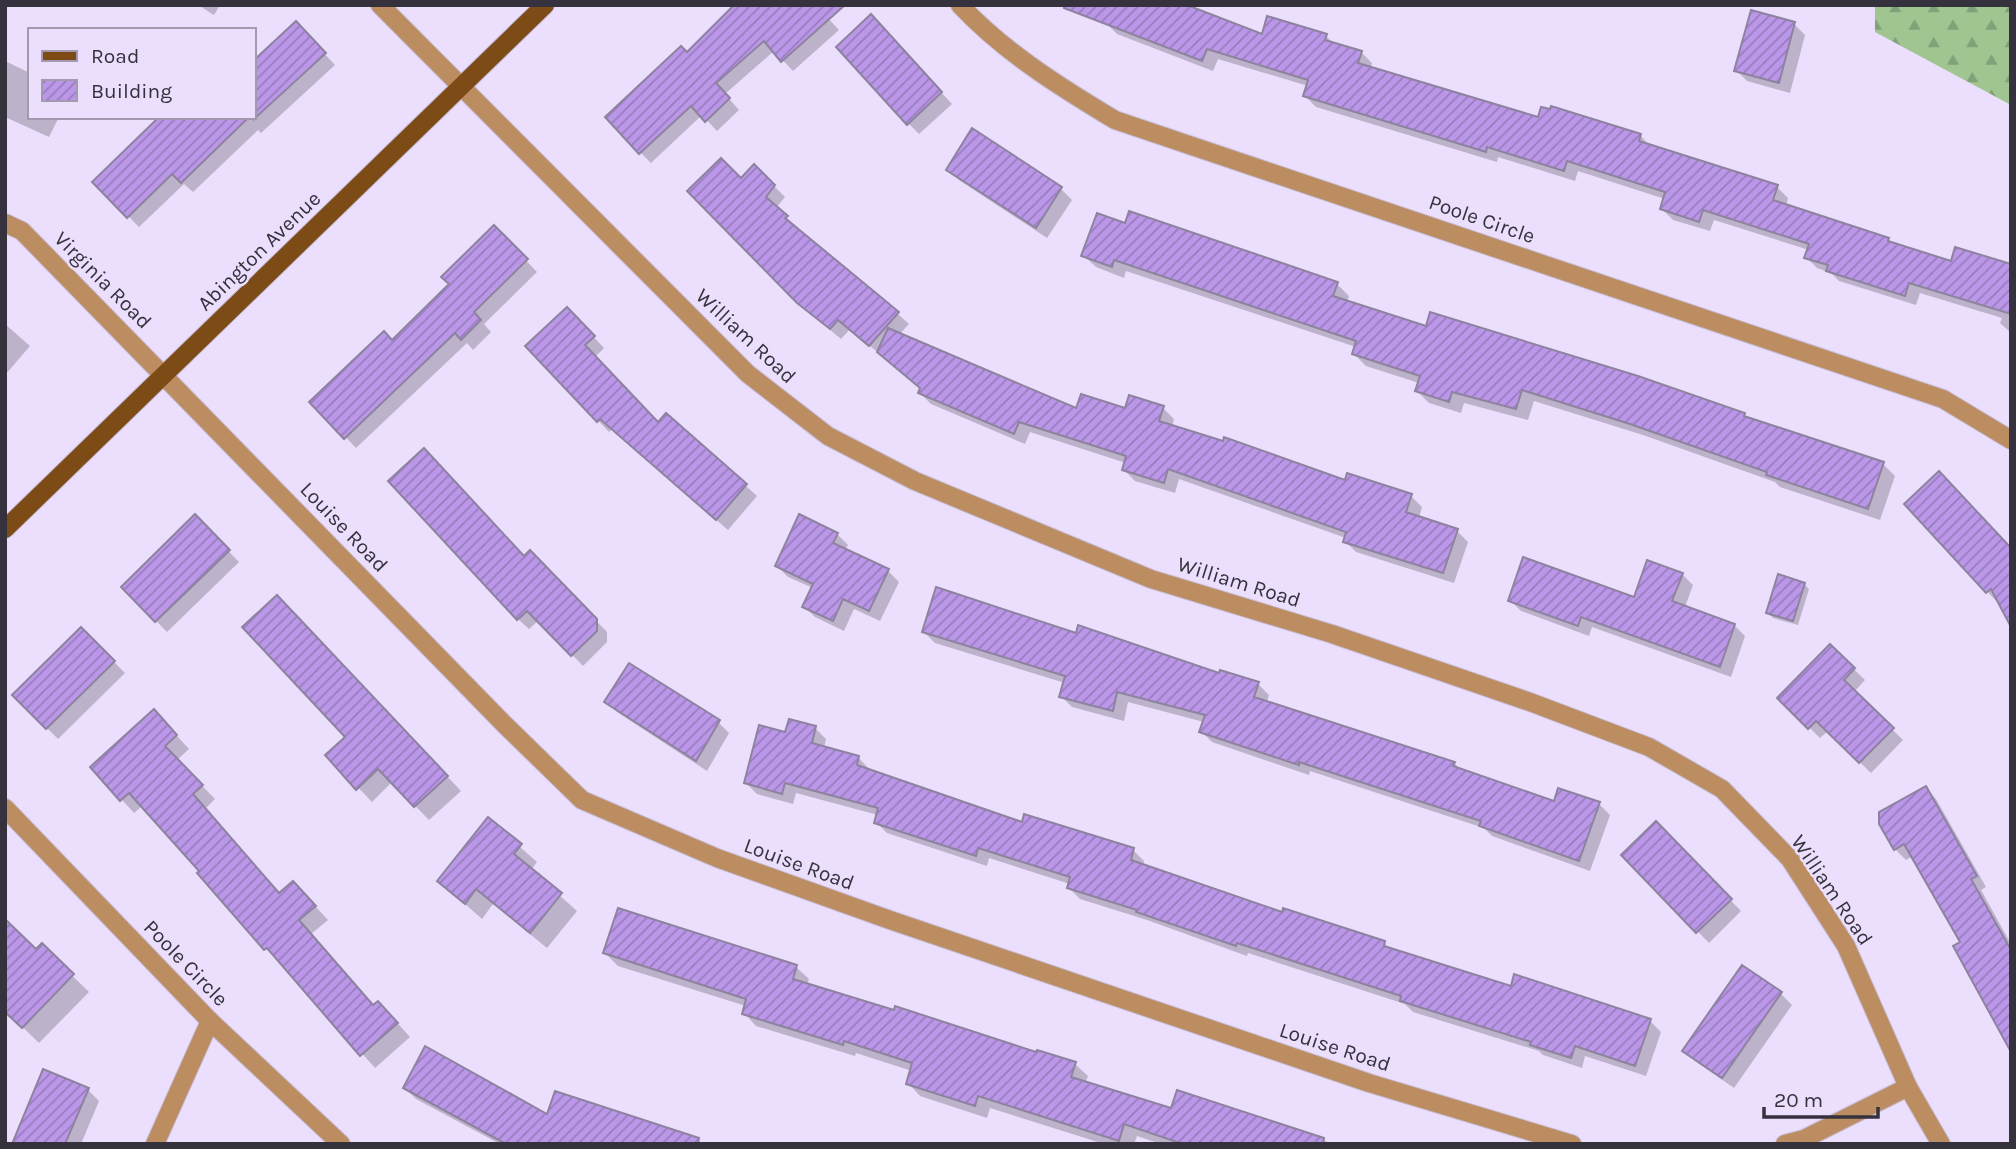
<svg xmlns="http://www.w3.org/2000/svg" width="2016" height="1149" font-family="Karla,sans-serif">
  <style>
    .forest { fill: url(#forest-firs) }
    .shadow { fill: #0003 }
    .building { fill: url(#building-hatch); stroke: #8e839f; stroke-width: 2 }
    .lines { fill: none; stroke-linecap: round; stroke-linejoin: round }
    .minor-casing { stroke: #c7bcd7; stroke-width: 20 }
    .major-casing { stroke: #c7bcd7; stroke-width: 20 }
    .minor { stroke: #bb8d61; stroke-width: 18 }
    .major { stroke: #7c4b16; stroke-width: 18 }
    .labels { text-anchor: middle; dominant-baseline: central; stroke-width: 5; stroke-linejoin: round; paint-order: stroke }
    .street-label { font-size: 21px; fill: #36323d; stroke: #ebdffd }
  </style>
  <defs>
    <pattern id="forest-firs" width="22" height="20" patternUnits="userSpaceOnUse" patternTransform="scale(1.75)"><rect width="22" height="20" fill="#a0c591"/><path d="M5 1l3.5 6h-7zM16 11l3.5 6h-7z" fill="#83a178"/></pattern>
    <pattern id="building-hatch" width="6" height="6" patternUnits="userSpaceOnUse" patternTransform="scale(1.75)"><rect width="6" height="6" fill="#bb97e9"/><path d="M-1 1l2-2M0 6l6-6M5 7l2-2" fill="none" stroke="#997cbe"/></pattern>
  </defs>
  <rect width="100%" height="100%" fill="#ebdffd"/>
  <path class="forest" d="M 1875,5 L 2011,5 L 2011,105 L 1875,32 Z"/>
  <g class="shadow">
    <path d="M 198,5 L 220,5 L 214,15 Z"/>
    <path d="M 816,5 L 839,30 L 793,71 L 774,51 L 725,94 L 739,110 L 717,131 L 702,115 L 651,163 L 640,152 L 687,54 Z"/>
    <path d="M 296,23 L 335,65 L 261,133 L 258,130 L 193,192 L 184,184 L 139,227 L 95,182 L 165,117 L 254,117 L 254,62 Z"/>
    <path d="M 1106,23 L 1263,36 L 1326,36 L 1335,45 L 1361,52 L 1372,63 L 1371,68 L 1539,119 L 1640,135 L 1651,147 L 1777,187 L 1788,198 L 1786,206 L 1888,239 L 1894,244 L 1952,263 L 2011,266 L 2011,333 L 2000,323 L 2002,318 L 1920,293 L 1916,305 L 1839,281 L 1831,273 L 1817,268 L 1806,257 L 1809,250 L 1714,220 L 1710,231 L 1673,220 L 1662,209 L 1665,199 L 1578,171 L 1575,181 L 1498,157 L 1497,162 L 1316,107 L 1305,96 L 1308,86 L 1218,59 L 1213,71 L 1117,34 Z"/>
    <path d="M 1794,24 L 1805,35 L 1790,93 L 1747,81 L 1736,70 Z"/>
    <path d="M 882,28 L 952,104 L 919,134 L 908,123 Z"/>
    <path d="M 5,61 L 30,73 L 30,117 L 59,117 L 49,137 L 5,117 Z"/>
    <path d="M 973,131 L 1061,189 L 1072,200 L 1047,238 L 959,180 L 948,169 Z"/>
    <path d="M 754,166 L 785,197 L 776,208 L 798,228 L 796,229 L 844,269 L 845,267 L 909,324 L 899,335 L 1078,411 L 1163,408 L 1174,419 L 1172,427 L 1347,482 L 1411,496 L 1422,507 L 1419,518 L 1457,531 L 1468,542 L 1454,583 L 1356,552 L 1345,541 L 1346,538 L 1179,479 L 1175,493 L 1135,481 L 1124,470 L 1126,463 L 1030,432 L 1025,444 L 931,404 L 920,393 L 921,389 L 850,329 L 841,339 L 811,314 L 741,180 Z"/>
    <path d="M 1126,225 L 1337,284 L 1349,296 L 1347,302 L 1427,328 L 1744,415 L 1749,419 L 1883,464 L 1895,476 L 1880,520 L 1780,487 L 1775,482 L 1643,435 L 1534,401 L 1528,420 L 1464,403 L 1461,413 L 1429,403 L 1417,391 L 1419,383 L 1366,366 L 1354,354 L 1356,347 L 1126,271 L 1124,278 L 1096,267 L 1083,255 Z"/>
    <path d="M 494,227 L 537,272 L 484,324 L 491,332 L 473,350 L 467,343 L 356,448 L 312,402 L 392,342 L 451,284 Z"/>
    <path d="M 567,309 L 604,348 L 595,357 L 658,424 L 667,415 L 757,496 L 728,530 L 612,429 L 609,432 L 527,346 Z"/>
    <path d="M 5,324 L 30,346 L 5,375 Z"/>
    <path d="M 1939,473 L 1998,603 L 1906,504 Z"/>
    <path d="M 195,517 L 239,562 L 167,632 L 123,587 Z"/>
    <path d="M 837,534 L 848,545 L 845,550 L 888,571 L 899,582 L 880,621 L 854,609 L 844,631 L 815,617 L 804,606 L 813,588 L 788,577 L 777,566 Z"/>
    <path d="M 530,553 L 607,632 L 607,642 L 583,666 L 539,620 L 529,629 L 518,619 L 525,558 Z"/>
    <path d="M 1682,574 L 1693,585 L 1685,607 L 1734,625 L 1745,636 L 1731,677 L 1592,627 L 1589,636 L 1521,611 L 1510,600 L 1635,599 Z"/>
    <path d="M 1804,584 L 1809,589 L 1798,625 L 1773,618 L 1768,613 Z"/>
    <path d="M 291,611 L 461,791 L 429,820 L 392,782 L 372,802 L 327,755 L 347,737 Z"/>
    <path d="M 81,629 L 125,673 L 58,739 L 14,695 Z"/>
    <path d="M 924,632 L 1077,635 L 1258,684 L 1269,695 L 1267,702 L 1454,763 L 1462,771 L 1555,803 L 1599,804 L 1610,815 L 1590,871 L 1492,836 L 1484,828 L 1310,771 L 1309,775 L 1212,742 L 1201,731 L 1204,722 L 1128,702 L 1124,721 L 1072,707 L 1061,696 L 1065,683 L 935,643 Z"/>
    <path d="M 1830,646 L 1865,680 L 1854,692 L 1903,740 L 1871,773 L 1828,731 L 1820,738 L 1779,698 Z"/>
    <path d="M 606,701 L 718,722 L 729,733 L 707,771 L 617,712 Z"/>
    <path d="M 167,725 L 189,749 L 177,760 L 215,799 L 205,809 L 280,895 L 306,896 L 328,920 L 311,934 L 374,1006 L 391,1016 L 410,1037 L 375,1068 L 280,961 L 266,949 L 200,873 L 202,871 L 142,806 L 134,813 L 93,768 Z"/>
    <path d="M 815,728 L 826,739 L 824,748 L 858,757 L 869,769 L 869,771 L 1023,824 L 1133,850 L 1144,861 L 1143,866 L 1283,914 L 1384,943 L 1392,951 L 1512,989 L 1650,1021 L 1661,1032 L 1646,1076 L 1585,1056 L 1582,1068 L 1543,1055 L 1539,1051 L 1413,1012 L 1405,1004 L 1248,953 L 1247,956 L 1147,920 L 1080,899 L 1069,888 L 1070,884 L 989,858 L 987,866 L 887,833 L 876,822 L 878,815 L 796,793 L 793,804 L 757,794 L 746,783 L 786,734 Z"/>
    <path d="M 1925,788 L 1936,799 L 1986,887 L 1981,890 L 2011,944 L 2011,1049 L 1962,943 L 1913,856 L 1906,860 L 1895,849 Z"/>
    <path d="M 488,819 L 537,862 L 531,870 L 577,911 L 547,948 L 493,904 L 482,919 L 439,881 Z"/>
    <path d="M 1656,823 L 1741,911 L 1709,943 L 1624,855 Z"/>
    <path d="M 42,946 L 89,992 L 39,1043 L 5,1010 L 36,951 Z"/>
    <path d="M 605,953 L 796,967 L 809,979 L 807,985 L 1037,1054 L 1075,1064 L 1088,1076 L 1085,1083 L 1172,1110 L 1178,1092 L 1334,1144 L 1161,1144 L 1137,1136 L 1134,1144 L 1104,1144 L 990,1108 L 987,1118 L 920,1096 L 908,1083 L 912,1071 L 856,1053 L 855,1056 L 756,1026 L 744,1013 L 746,1006 L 618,966 Z"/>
    <path d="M 1743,967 L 1781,994 L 1792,1005 L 1734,1088 L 1695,1061 L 1684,1050 Z"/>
    <path d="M 405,1088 L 548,1117 L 661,1144 L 500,1144 L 416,1099 Z"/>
    <path d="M 88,1090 L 99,1101 L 81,1144 L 14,1144 Z"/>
  </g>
  <g class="building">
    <path d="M 734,5 L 845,5 L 781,62 L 764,41 L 716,83 L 730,98 L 705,122 L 691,106 L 639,154 L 605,117 L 681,46 L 687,52 Z"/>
    <path d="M 1064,5 L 1187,5 L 1262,34 L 1267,16 L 1327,34 L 1325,40 L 1362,51 L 1358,63 L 1538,117 L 1541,107 L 1550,109 L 1551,106 L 1641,134 L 1639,141 L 1778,185 L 1773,200 L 1889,238 L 1888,241 L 1951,261 L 1955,247 L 2011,264 L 2011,314 L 1909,283 L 1905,296 L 1826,271 L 1828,265 L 1804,258 L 1809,244 L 1703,210 L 1699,222 L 1660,209 L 1665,192 L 1567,161 L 1564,171 L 1487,147 L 1486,152 L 1303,96 L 1308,80 L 1207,49 L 1202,61 L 1064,8 Z"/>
    <path d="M 1751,10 L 1795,22 L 1779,83 L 1734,71 Z"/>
    <path d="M 871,14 L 942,92 L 907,125 L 836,47 Z"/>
    <path d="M 296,21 L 326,53 L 254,119 L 254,60 Z"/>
    <path d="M 159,117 L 249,117 L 181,183 L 172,174 L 127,218 L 92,182 Z"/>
    <path d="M 972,128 L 1062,187 L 1036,228 L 946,170 Z"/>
    <path d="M 721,158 L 741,178 L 754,164 L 775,185 L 766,197 L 788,216 L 785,218 L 899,312 L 869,346 L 838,320 L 830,329 L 797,303 L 687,191 Z"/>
    <path d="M 1129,211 L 1338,282 L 1333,296 L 1426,326 L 1430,312 L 1638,376 L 1745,413 L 1744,416 L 1884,462 L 1868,509 L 1766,475 L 1767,472 L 1630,424 L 1522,390 L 1516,409 L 1452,392 L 1449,402 L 1415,391 L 1420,376 L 1352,354 L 1356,341 L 1114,260 L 1112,267 L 1081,256 L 1097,213 L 1125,223 Z"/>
    <path d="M 494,225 L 528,259 L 474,312 L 481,320 L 461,340 L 455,333 L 344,439 L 309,402 L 384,331 L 392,340 L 449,284 L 441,277 Z"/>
    <path d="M 567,307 L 595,336 L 585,345 L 658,422 L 666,413 L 747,484 L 716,520 L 600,419 L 597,422 L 525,346 Z"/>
    <path d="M 888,328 L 1076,408 L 1081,394 L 1125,408 L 1129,395 L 1164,406 L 1159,421 L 1223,441 L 1224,437 L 1345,480 L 1347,473 L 1412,494 L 1406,512 L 1458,529 L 1443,573 L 1343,542 L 1346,532 L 1168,469 L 1164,483 L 1122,470 L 1126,456 L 1019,422 L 1014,434 L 918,393 L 920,388 L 877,352 Z"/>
    <path d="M 424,448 L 524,556 L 530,550 L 597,619 L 597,631 L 571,656 L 527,611 L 517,620 L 388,481 Z"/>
    <path d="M 1939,471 L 2011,548 L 2011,627 L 1991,589 L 1986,593 L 1904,504 Z"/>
    <path d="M 195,514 L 230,550 L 155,622 L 121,587 Z"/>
    <path d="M 799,514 L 838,533 L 833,543 L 889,569 L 869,611 L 843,599 L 833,621 L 802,607 L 813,584 L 775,566 Z"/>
    <path d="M 1523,557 L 1634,597 L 1647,560 L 1683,573 L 1672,601 L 1735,624 L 1720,667 L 1581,617 L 1578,626 L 1508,601 Z"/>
    <path d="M 1778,574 L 1805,583 L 1793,621 L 1766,613 Z"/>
    <path d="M 936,587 L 1076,633 L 1078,625 L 1219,673 L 1220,670 L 1259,682 L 1254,697 L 1455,762 L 1453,766 L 1554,801 L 1558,788 L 1600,802 L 1579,861 L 1479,826 L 1481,821 L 1299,762 L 1299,765 L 1199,732 L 1205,715 L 1117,692 L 1113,711 L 1059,697 L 1065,676 L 922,632 Z"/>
    <path d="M 277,595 L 448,776 L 414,807 L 378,769 L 356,790 L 325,755 L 345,737 L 242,627 Z"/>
    <path d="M 81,627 L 115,661 L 46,729 L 12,695 Z"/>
    <path d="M 1830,644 L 1855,668 L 1844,680 L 1894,728 L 1859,763 L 1816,721 L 1808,729 L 1777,698 Z"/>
    <path d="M 629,663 L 720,720 L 696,761 L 604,702 Z"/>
    <path d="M 154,709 L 177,735 L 165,746 L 203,785 L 193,794 L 279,893 L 293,881 L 316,906 L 299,920 L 373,1005 L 378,1001 L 398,1023 L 360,1056 L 267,948 L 264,950 L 197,873 L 199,871 L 129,793 L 120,801 L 90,767 Z"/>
    <path d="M 789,719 L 816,726 L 812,743 L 859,756 L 857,765 L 1022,822 L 1024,814 L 1134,848 L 1131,860 L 1282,912 L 1283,908 L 1385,941 L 1384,946 L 1511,986 L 1514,974 L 1651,1019 L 1635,1066 L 1575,1046 L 1571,1058 L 1530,1045 L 1531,1042 L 1400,1001 L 1401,996 L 1237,943 L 1236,946 L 1136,912 L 1137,910 L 1067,888 L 1070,877 L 978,848 L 976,856 L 874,823 L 878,808 L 785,783 L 782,794 L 744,783 L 759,725 L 785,732 Z"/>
    <path d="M 1926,786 L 1977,876 L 1971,879 L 2011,950 L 2011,1052 L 1953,946 L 1960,942 L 1904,844 L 1894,850 L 1879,824 L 1879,812 Z"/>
    <path d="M 488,817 L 522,844 L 514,854 L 562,893 L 530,933 L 476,889 L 465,904 L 437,881 Z"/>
    <path d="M 1656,821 L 1732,899 L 1696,933 L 1621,855 Z"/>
    <path d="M 618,908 L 797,965 L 793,979 L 894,1010 L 895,1006 L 1036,1052 L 1037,1050 L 1076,1062 L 1071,1077 L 1171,1108 L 1177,1090 L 1324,1138 L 1323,1144 L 1183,1144 L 1124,1124 L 1119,1141 L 978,1096 L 975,1106 L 906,1084 L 912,1063 L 844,1041 L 843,1045 L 742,1014 L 746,999 L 603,953 Z"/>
    <path d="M 5,919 L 36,949 L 42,943 L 74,974 L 22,1028 L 5,1012 Z"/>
    <path d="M 1742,965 L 1782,992 L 1722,1078 L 1682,1051 Z"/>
    <path d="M 425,1046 L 547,1114 L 555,1091 L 699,1138 L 698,1144 L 506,1144 L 403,1088 Z"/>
    <path d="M 43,1069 L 89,1088 L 65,1144 L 12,1144 Z"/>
  </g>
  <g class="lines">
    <defs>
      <g id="minor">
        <path d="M 380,5 L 748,374 L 828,436 L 915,481 L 1151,579 L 1332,634 L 1530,702 L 1649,747 L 1722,789 L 1790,859 L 1846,946 L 1908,1087 L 1941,1144"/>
        <path d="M 960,5 C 1004,52 1060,87 1115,120 L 1943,399 L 2011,440"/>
        <path d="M 5,223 L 22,231 L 505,725 L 582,800 L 717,858 L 890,920 L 1369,1083 L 1572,1144"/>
        <path d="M 5,808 L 210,1021 L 341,1144"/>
        <path d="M 155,1144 L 210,1021"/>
        <path d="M 1785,1144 L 1804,1139 L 1908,1087"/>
      </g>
      <path id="major" d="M 5,529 L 545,5"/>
    </defs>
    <use href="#minor" class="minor-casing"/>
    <use href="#major" class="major-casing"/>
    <use href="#minor" class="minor"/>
    <use href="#major" class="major"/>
  </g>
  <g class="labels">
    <g class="street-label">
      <text transform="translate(1482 219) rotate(19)">Poole Circle</text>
      <text transform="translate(259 251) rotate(-44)">Abington Avenue</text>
      <text transform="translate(103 280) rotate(45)">Virginia Road</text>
      <text transform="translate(746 336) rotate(43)">William Road</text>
      <text transform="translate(344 527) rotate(46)">Louise Road</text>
      <text transform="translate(1239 582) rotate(17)">William Road</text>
      <text transform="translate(799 864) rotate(20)">Louise Road</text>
      <text transform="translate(1832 890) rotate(56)">William Road</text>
      <text transform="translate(186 963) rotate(46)">Poole Circle</text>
      <text transform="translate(1335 1047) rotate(18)">Louise Road</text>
    </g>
  </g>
  <rect width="2016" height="1149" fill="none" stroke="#36323d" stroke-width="14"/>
  <rect x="28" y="28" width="228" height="91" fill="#ebdffd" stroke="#a39ab0" stroke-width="2"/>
  <rect x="42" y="51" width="35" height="10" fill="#7c4b16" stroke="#a39ab0" stroke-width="2"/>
  <text x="91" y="63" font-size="21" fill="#36323d">Road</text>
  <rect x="42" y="80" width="35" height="21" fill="url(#building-hatch)" stroke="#a39ab0" stroke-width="2"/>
  <text x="91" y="98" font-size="21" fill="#36323d">Building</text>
  <path d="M1764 1107v10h114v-10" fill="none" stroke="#36323d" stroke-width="3.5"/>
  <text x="1774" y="1107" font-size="21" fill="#36323d" stroke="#ebdffd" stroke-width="5" paint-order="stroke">20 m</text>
</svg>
